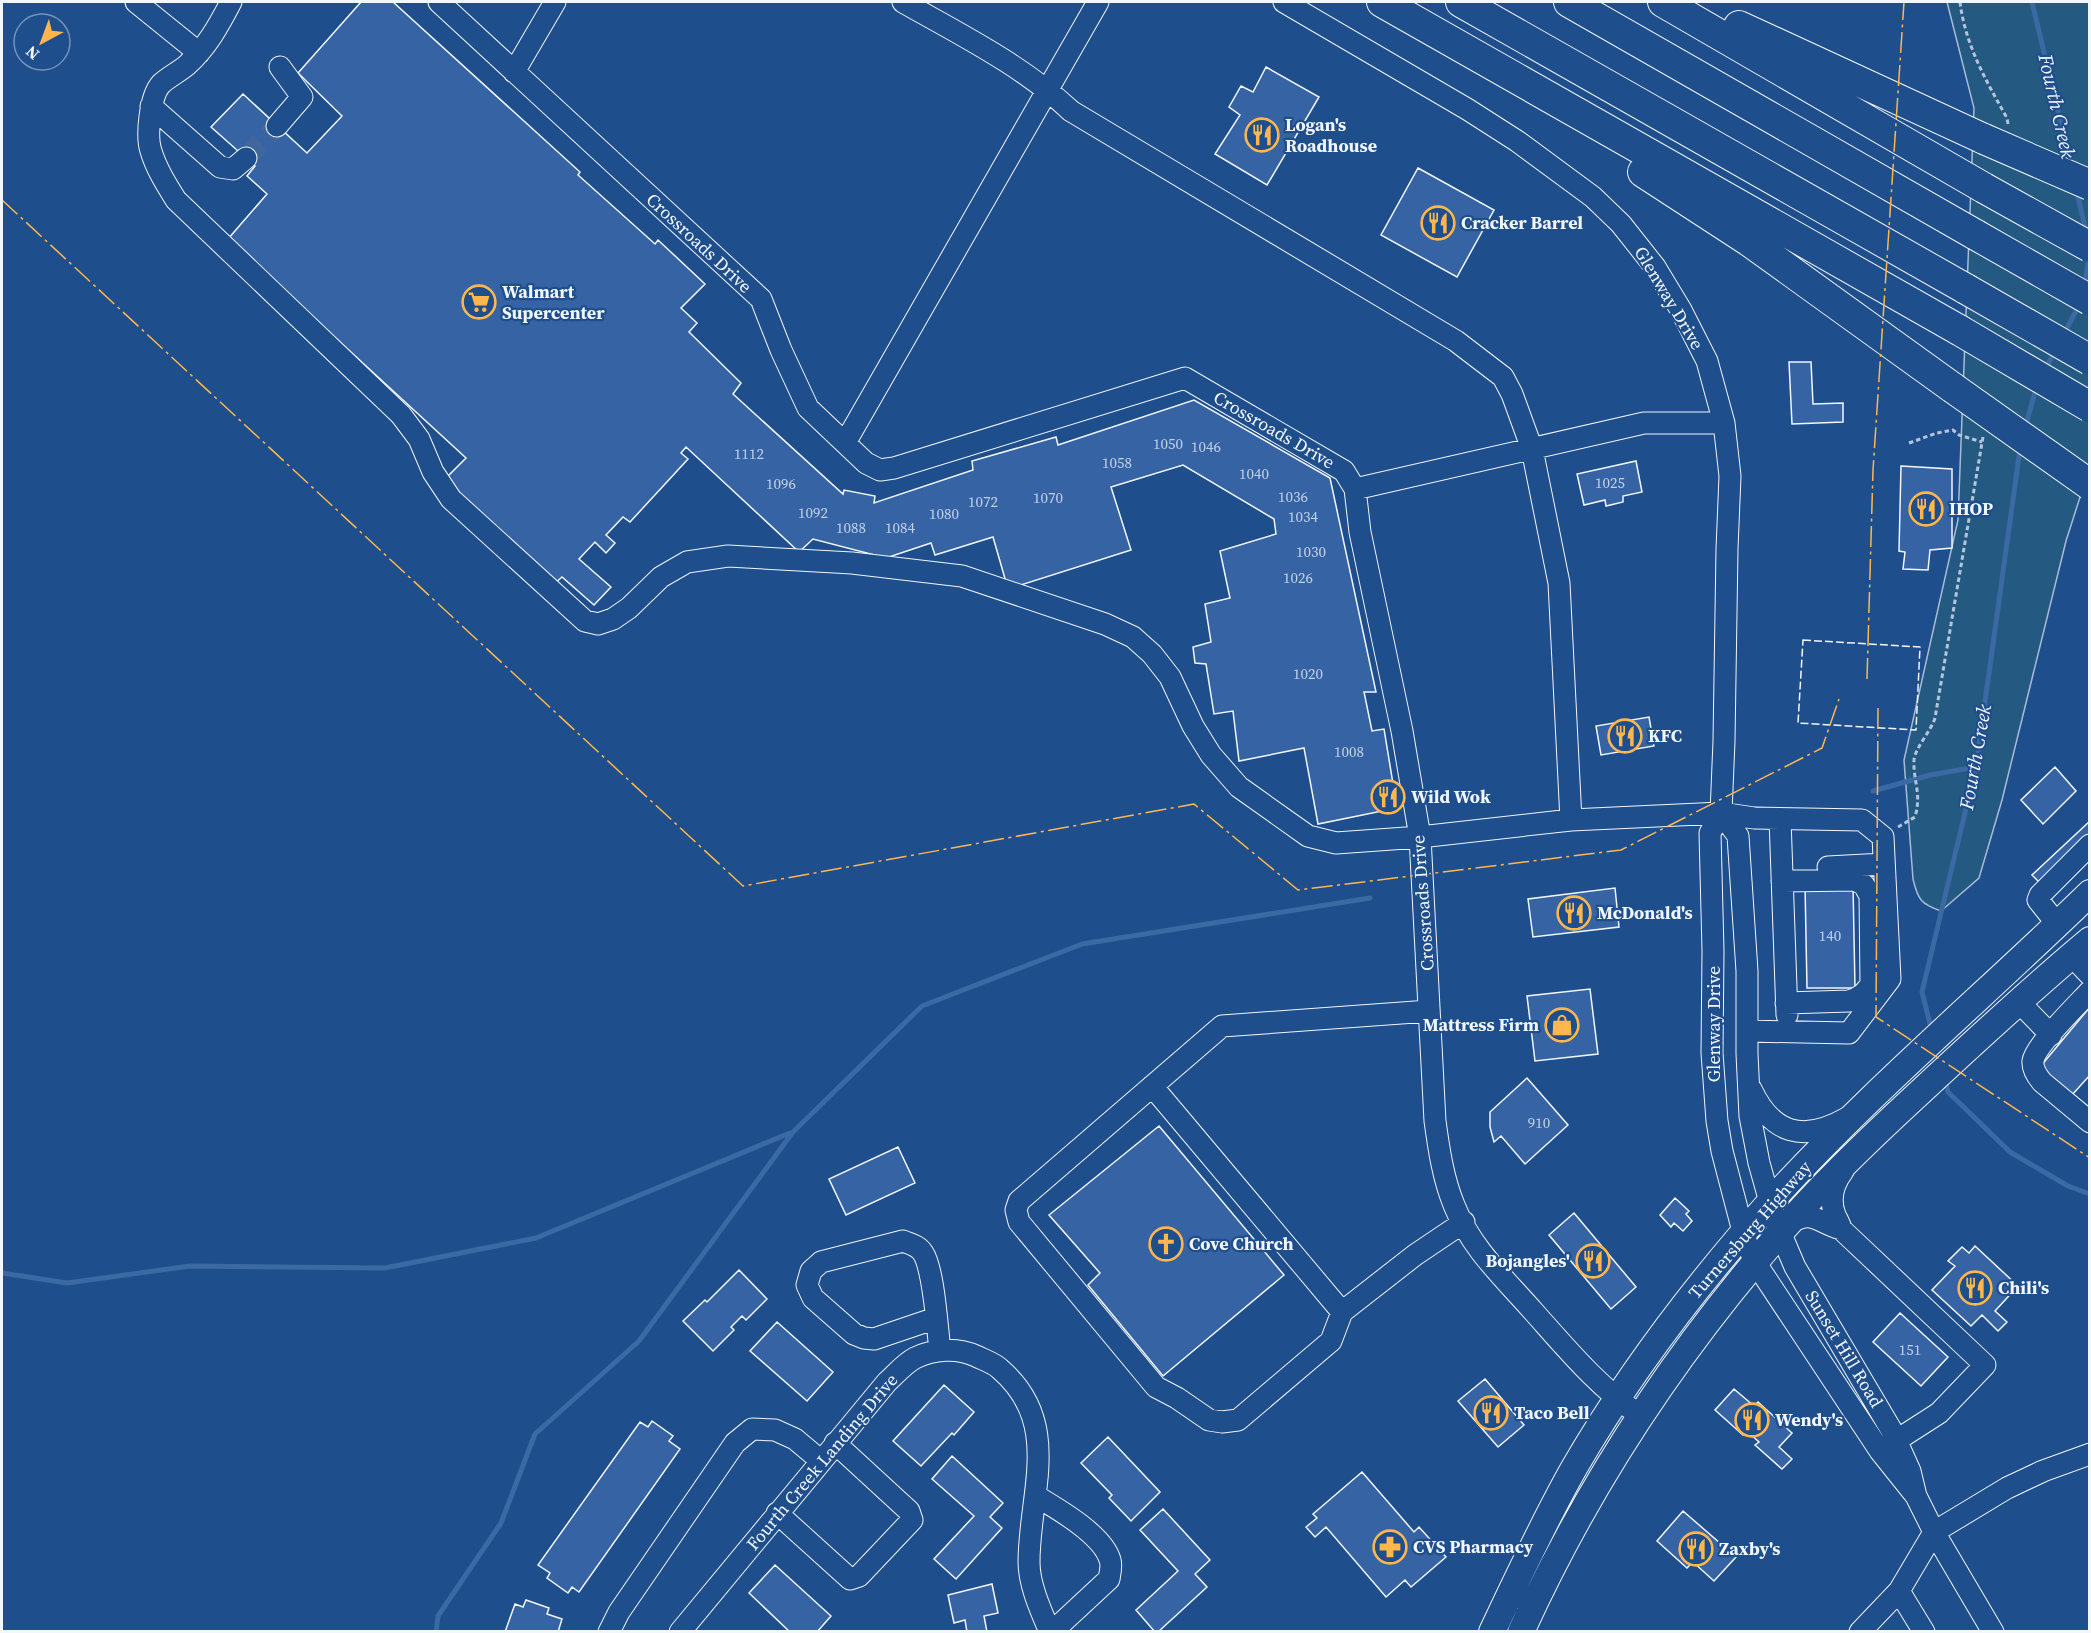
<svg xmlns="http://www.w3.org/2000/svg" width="2091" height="1633" viewBox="0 0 2091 1633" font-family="'Source Serif 4',serif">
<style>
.green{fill:#245a82;stroke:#a8bbd7;stroke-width:1.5}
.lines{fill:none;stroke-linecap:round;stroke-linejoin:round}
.stream{stroke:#3b69a3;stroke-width:5}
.building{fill:#3563a3;stroke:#f2f6ff;stroke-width:1.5}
.minor-tunnel{stroke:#3f679d;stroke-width:21;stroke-dasharray:21 10;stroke-linecap:butt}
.minor-casing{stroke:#f2f6ff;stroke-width:23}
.major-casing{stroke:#f2f6ff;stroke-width:28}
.highway-casing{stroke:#f2f6ff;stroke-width:32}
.path{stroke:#b3c4dc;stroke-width:3;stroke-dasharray:4.5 3;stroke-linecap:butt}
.minor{stroke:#1f4e8c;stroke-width:21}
.major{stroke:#1f4e8c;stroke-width:26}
.highway{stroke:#1f4e8c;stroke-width:30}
.highway-bridge-casing{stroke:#f2f6ff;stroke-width:32;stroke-linecap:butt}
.highway-bridge{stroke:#1f4e8c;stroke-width:30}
.fence{stroke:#f2f6ff;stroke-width:1.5;stroke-dasharray:8 3;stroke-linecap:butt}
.power{stroke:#ffb74d;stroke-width:1.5;stroke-dasharray:21 4.5 3 4.5;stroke-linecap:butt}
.labels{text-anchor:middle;stroke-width:4.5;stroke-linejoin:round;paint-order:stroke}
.number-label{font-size:15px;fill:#c3d1e8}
.poi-label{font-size:18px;font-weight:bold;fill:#f2f6ff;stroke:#1f4e8c;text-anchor:start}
.street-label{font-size:18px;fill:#f2f6ff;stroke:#1f4e8c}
.water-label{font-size:20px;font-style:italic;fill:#f2f6ff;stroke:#1f4e8c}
</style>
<rect width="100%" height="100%" fill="#1f4e8c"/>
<!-- green -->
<path class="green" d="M1947,2H2089V469L2066,541L2002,800L1979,878L1941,911C1921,904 1918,900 1913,879L1904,760L1958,520L1974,108Z"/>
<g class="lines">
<!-- stream -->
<path class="stream" d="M2032,2L2071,165
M2077,192L2086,232
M2085,285L2089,256
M2064,334L2079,305
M2046,369L2055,350
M2025,428L2037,385
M1873,791L1930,775L1976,767
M1932,1032L1922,992L1976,767L2020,449
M1945,1078L1948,1092L2010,1152L2068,1186L2090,1194
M2,1273L67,1283L190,1266L385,1268L536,1238L790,1133
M436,1632L438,1616L501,1523L535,1434L639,1341L793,1132L922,1006L1082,944L1370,898"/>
</g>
<!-- building -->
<path class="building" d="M361,2H393L580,172L578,175L655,244L658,240L705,284L681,308L697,323L689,332L741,383L733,394L843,494L844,490L875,496L874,503L973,470L972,461L1056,437L1058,445L1194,400L1330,478L1376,692H1364L1372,731L1384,729L1397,808L1318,824L1304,748L1239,761L1233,711L1214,714L1206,664L1195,663L1193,647L1211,642L1205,604L1230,598L1220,551L1276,534L1274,519L1183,465L1111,487L1131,550L1008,589L993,537L935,555L931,543L886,558L813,539L799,552L686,447L681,453L688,459L630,522L623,517L606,535L615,543L606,553L595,542L579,559L611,587L594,605L562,577L552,586L440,484L466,458L228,239L267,194L247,176L255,166L211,127L243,94L307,153L342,116L298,73Z
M1266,67L1319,97L1267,185L1215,154L1240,115L1229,107L1241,86L1253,92Z
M1418,168L1494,210L1457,277L1381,235Z
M1789,362H1811L1813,404L1843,403V422L1792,424Z
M1636,461L1642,492L1623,496V502L1606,506L1605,500L1584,505L1577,474Z
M1901,466L1952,469V548L1930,550L1928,570L1903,569L1905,552L1899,551Z
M1649,717L1654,746L1601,755L1596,726Z
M2055,767L2076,791L2043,824L2021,800Z
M2090,821V845L2044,887L2032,875Z
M1805,885H1853L1855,988H1807Z
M1615,888L1619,927L1533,937L1528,899Z
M1590,989L1598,1054L1535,1061L1527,996Z
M2090,1007V1075L2072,1095L2040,1067Z
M1527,1078L1568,1125L1525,1164L1501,1136L1494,1142L1490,1127V1112Z
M1159,1126L1284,1275L1163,1376L1088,1285L1100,1273L1049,1215Z
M898,1147L915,1183L846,1215L829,1179Z
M1675,1198L1689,1211L1686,1214L1692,1221L1683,1231L1674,1223L1671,1227L1660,1215Z
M1574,1213L1636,1287L1611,1309L1549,1235Z
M1975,1246L2018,1286L1995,1311L2007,1322L1998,1331L1982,1315L1971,1326L1932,1290L1955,1266L1948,1261L1962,1247L1969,1253Z
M739,1270L767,1299L746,1320L742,1316L731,1327L734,1330L713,1351L683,1321L705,1300L707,1302Z
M1900,1313L1948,1357L1921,1386L1873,1342Z
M777,1322L833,1372L807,1401L750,1351Z
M1485,1379L1524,1425L1498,1447L1458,1401Z
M944,1385L974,1412L954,1435L952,1433L921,1466L893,1441Z
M1734,1389L1754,1406L1758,1402L1792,1433L1779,1447L1792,1459L1782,1469L1755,1445L1759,1442L1747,1431L1743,1435L1715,1410Z
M652,1421L673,1436L669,1441L680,1449L579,1592L572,1587L568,1593L547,1578L550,1573L538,1565L640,1422L648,1427Z
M1108,1437L1160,1492L1131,1521L1109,1498L1112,1495L1081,1463Z
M952,1456L1003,1503L990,1517L1002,1528L956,1579L934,1559L974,1516L932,1479Z
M1362,1472L1414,1532L1419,1527L1446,1557L1411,1587L1405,1580L1386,1597L1326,1527L1315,1537L1306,1527L1317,1518L1313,1514Z
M1163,1509L1210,1560L1195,1574L1207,1587L1158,1632H1155L1136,1610L1178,1571L1140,1530Z
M1683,1511L1736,1557L1714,1581L1693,1562L1687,1568L1657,1541Z
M775,1565L831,1616L817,1632H790L749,1593Z
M992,1584L998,1613L984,1616L987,1632H967L965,1620L954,1623L948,1595Z
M526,1600L549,1608L547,1614L562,1619L558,1632H505L515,1604L523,1607Z"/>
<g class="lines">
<!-- minor-tunnel -->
<path class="minor-tunnel" d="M246,158L277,126"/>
<!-- minor casing -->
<g class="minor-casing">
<path id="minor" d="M136,2L199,53
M231,2C219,25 207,47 187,65C179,72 168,77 161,84C150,96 146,136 151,151C156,168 166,184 176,200L401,415L419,439L433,472L451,499L585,621L598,624L613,619L629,608L661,577L687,562L728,556L852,563L962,576L1105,624L1133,637L1152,654L1170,677L1193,726L1211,755L1239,787L1308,836L1336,843L1420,837L1571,820L1721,813L1754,818L1862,820L1883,837L1890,979L1849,1033L1747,1031
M439,2L761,299L781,350L808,408L866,463L880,470L894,468L1185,378L1344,471L1355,489L1360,532L1402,731L1420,837L1435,1121C1439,1150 1443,1178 1454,1205C1471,1248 1503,1277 1533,1311C1566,1348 1599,1388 1641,1416
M903,2C961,35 1022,65 1071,111L1456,341L1503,377L1512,394L1532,449L1559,583L1571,820
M1284,2L1467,109L1517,141L1593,197L1621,224L1655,267L1681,310L1707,361L1724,423L1730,476L1727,549L1724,741L1721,813L1710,833L1713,951L1712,1053L1717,1121L1722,1151L1745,1239L1755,1262L1880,1451L1916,1496
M514,72L555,2
M151,106L220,167L233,169L246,158
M277,126L302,97L280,67
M845,443L1098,2
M1355,489L1644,423H1724
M1721,813L1738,836L1747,971V1054L1750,1116L1759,1163L1775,1220L1795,1267L1892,1431L1910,1471L1916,1496L1934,1532L1993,1632
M1780,819L1787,1015
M1828,867L1884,864
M1782,881L1855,880L1864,885L1870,896L1871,984C1865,993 1860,998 1849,1001L1786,1003
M2057,924L2038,900L2040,895L2090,845
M2071,955L2090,975
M2090,991C2078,1004 2035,1046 2033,1061C2032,1069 2037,1076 2042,1082L2090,1122
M2018,1001L2051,1035
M1429,1011L1222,1026L1019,1201L1016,1210L1019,1222L1156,1387L1177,1398L1209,1420L1222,1422L1238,1420L1331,1341L1342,1312L1415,1255L1464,1222
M1152,1086L1342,1312
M1751,1089C1772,1134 1803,1143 1847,1118
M1786,1226C1812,1207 1816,1222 1841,1229L1985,1365L1939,1413L1897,1440
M1841,1229C1840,1223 1837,1220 1835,1215C1829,1199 1833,1184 1843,1171
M936,1318L874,1339L864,1338L854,1334L813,1298L807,1285L811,1271L821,1262L903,1241C910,1244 918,1245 923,1253C934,1270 937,1327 940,1350
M1036,1496C1058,1509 1103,1535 1110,1560C1112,1565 1110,1573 1109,1579L1052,1632
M777,1513L850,1579L859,1576L912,1520L909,1511L835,1443
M609,1632L619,1612L735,1443L752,1429L775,1430L795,1439L820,1460
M680,1632L887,1382C895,1375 905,1363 915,1358C933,1349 957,1347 976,1356C984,1360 994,1363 1000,1369C1063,1423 1029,1493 1029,1562C1029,1585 1041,1611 1050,1632
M1860,1632L1899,1591
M1924,1632L1899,1591L1934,1532L2007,1488L2043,1471L2090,1454"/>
</g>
<!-- major casing -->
<g class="major-casing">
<path id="major" d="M1492,1632C1518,1577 1544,1521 1574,1468C1629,1373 1698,1283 1771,1201C1870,1092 1984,996 2090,893
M1521,1632C1584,1493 1669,1363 1768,1247C1814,1192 1865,1143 1917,1095C1974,1042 2030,990 2090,940"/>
</g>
<!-- highway casing -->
<g class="highway-casing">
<path id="highway" d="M1382,2L1959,330
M1461,2L1966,289
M1569,2L1976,235
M1663,2L1984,188
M1739,26L1984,139
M1643,172L1749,241L1953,388"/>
</g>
<!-- path -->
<path class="path" d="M1960,2C1965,44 1986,81 2007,118L2008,124
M1909,443L1937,433L1953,430L1959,435L1982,442
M1898,827L1915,817C1922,793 1913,782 1914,760C1915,748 1931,731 1935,718L1983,437"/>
<!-- minor -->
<use href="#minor" class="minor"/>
<!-- major -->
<use href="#major" class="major"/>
<!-- highway -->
<use href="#highway" class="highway"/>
<!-- highway-bridge casing -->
<g class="highway-bridge-casing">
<path id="highway-bridge" d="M1984,139L2090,185
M1984,188L2090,247
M1976,235L2090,300
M1966,289L2090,360
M1959,330L2090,407
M1953,388L2090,485"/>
</g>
<!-- highway-bridge -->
<use href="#highway-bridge" class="highway-bridge"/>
<!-- fence -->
<path class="fence" d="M1803,640L1920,647L1916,730L1798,723Z"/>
<!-- power -->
<path class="power" d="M2,200L743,886L1194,804L1298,890L1621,850L1822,748L1839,699
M1867,679L1873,470L1904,2
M1878,708L1876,1017L2090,1158"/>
</g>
<!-- icons -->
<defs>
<g id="restaurant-ring" transform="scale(1.725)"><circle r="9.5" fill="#1f4e8c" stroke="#ffb74d" stroke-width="1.5"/><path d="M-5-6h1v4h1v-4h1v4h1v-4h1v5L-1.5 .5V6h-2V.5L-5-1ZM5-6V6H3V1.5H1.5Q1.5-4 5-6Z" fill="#ffb74d"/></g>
<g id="supermarket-ring" transform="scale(1.725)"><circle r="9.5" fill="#1f4e8c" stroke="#ffb74d" stroke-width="1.5"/><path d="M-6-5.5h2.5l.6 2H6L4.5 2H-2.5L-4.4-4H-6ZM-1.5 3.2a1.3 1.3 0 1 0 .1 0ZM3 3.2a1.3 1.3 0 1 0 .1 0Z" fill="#ffb74d"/></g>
<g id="shop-ring" transform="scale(1.725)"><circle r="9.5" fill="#1f4e8c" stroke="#ffb74d" stroke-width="1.5"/><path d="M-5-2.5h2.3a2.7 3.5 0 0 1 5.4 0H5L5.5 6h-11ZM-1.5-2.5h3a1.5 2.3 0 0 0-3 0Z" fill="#ffb74d"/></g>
<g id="church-ring" transform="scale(1.725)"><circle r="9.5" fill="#1f4e8c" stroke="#ffb74d" stroke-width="1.5"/><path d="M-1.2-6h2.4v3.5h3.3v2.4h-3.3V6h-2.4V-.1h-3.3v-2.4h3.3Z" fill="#ffb74d"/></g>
<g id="pharmacy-ring" transform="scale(1.725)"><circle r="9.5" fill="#1f4e8c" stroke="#ffb74d" stroke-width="1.5"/><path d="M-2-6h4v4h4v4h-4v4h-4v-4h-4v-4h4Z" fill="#ffb74d"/></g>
</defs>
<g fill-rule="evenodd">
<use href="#restaurant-ring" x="1262" y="135"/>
<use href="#restaurant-ring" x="1438" y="223"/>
<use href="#supermarket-ring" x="479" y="302"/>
<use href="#restaurant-ring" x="1926" y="509"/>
<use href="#restaurant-ring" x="1625" y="736"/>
<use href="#restaurant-ring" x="1388" y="797"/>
<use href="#restaurant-ring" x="1574" y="913"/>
<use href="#shop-ring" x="1562" y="1025"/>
<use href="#church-ring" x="1166" y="1244"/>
<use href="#restaurant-ring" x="1593" y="1261"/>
<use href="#restaurant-ring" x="1975" y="1288"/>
<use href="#restaurant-ring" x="1491" y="1413"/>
<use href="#restaurant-ring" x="1752" y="1420"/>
<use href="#pharmacy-ring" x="1390" y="1547"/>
<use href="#restaurant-ring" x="1696" y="1549"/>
</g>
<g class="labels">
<!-- number labels -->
<g class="number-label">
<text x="1168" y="449">1050</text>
<text x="1206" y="452">1046</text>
<text x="749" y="459">1112</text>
<text x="1117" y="468">1058</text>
<text x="1254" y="479">1040</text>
<text x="1610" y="488">1025</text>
<text x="781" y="489">1096</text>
<text x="1293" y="502">1036</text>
<text x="1048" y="503">1070</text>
<text x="983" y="507">1072</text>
<text x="813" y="518">1092</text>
<text x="944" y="519">1080</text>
<text x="1303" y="522">1034</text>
<text x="851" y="533">1088</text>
<text x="900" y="533">1084</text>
<text x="1311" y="557">1030</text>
<text x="1298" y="583">1026</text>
<text x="1308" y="679">1020</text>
<text x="1349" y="757">1008</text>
<text x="1830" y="941">140</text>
<text x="1539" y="1128">910</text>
<text x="1910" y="1355">151</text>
</g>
<!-- poi labels -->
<g class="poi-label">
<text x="1285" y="131">Logan's<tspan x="1285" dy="21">Roadhouse</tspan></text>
<text x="1461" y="229">Cracker Barrel</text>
<text x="502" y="298">Walmart<tspan x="502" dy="21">Supercenter</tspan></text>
<text x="1949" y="515">IHOP</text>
<text x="1648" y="742">KFC</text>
<text x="1411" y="803">Wild Wok</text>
<text x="1597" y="919">McDonald's</text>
<text x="1539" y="1031" text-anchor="end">Mattress Firm</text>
<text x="1189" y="1250">Cove Church</text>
<text x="1570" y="1267" text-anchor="end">Bojangles'</text>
<text x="1998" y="1294">Chili's</text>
<text x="1514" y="1419">Taco Bell</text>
<text x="1775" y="1426">Wendy's</text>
<text x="1413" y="1553">CVS Pharmacy</text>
<text x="1719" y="1555">Zaxby's</text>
</g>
<!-- street labels -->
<g class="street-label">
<text transform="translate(699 243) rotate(43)" y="6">Crossroads Drive</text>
<text transform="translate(1669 298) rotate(59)" y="6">Glenway Drive</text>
<text transform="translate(1274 430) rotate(30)" y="6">Crossroads Drive</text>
<text transform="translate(1423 903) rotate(-94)" y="6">Crossroads Drive</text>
<text transform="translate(1714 1024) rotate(-90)" y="6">Glenway Drive</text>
<text transform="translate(1750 1230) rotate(-49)" y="6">Turnersburg Highway</text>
<text transform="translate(1844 1349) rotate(59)" y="6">Sunset Hill Road</text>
<text transform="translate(822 1462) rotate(-50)" y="6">Fourth Creek Landing Drive</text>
</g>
<!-- water labels -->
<g class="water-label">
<text transform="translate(2057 106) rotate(77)" y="7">Fourth Creek</text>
<text transform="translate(1975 757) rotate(-80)" y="7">Fourth Creek</text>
</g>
</g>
<!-- border -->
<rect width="2091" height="1633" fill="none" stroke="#f2f6ff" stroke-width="6"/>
<!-- north arrow -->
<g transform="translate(42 42) rotate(221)"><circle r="28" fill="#1f4e8c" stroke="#7391ba" stroke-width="1.5"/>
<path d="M0-4.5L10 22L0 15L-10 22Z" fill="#ffb74d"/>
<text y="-9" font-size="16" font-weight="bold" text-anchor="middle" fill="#f2f6ff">N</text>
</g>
</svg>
